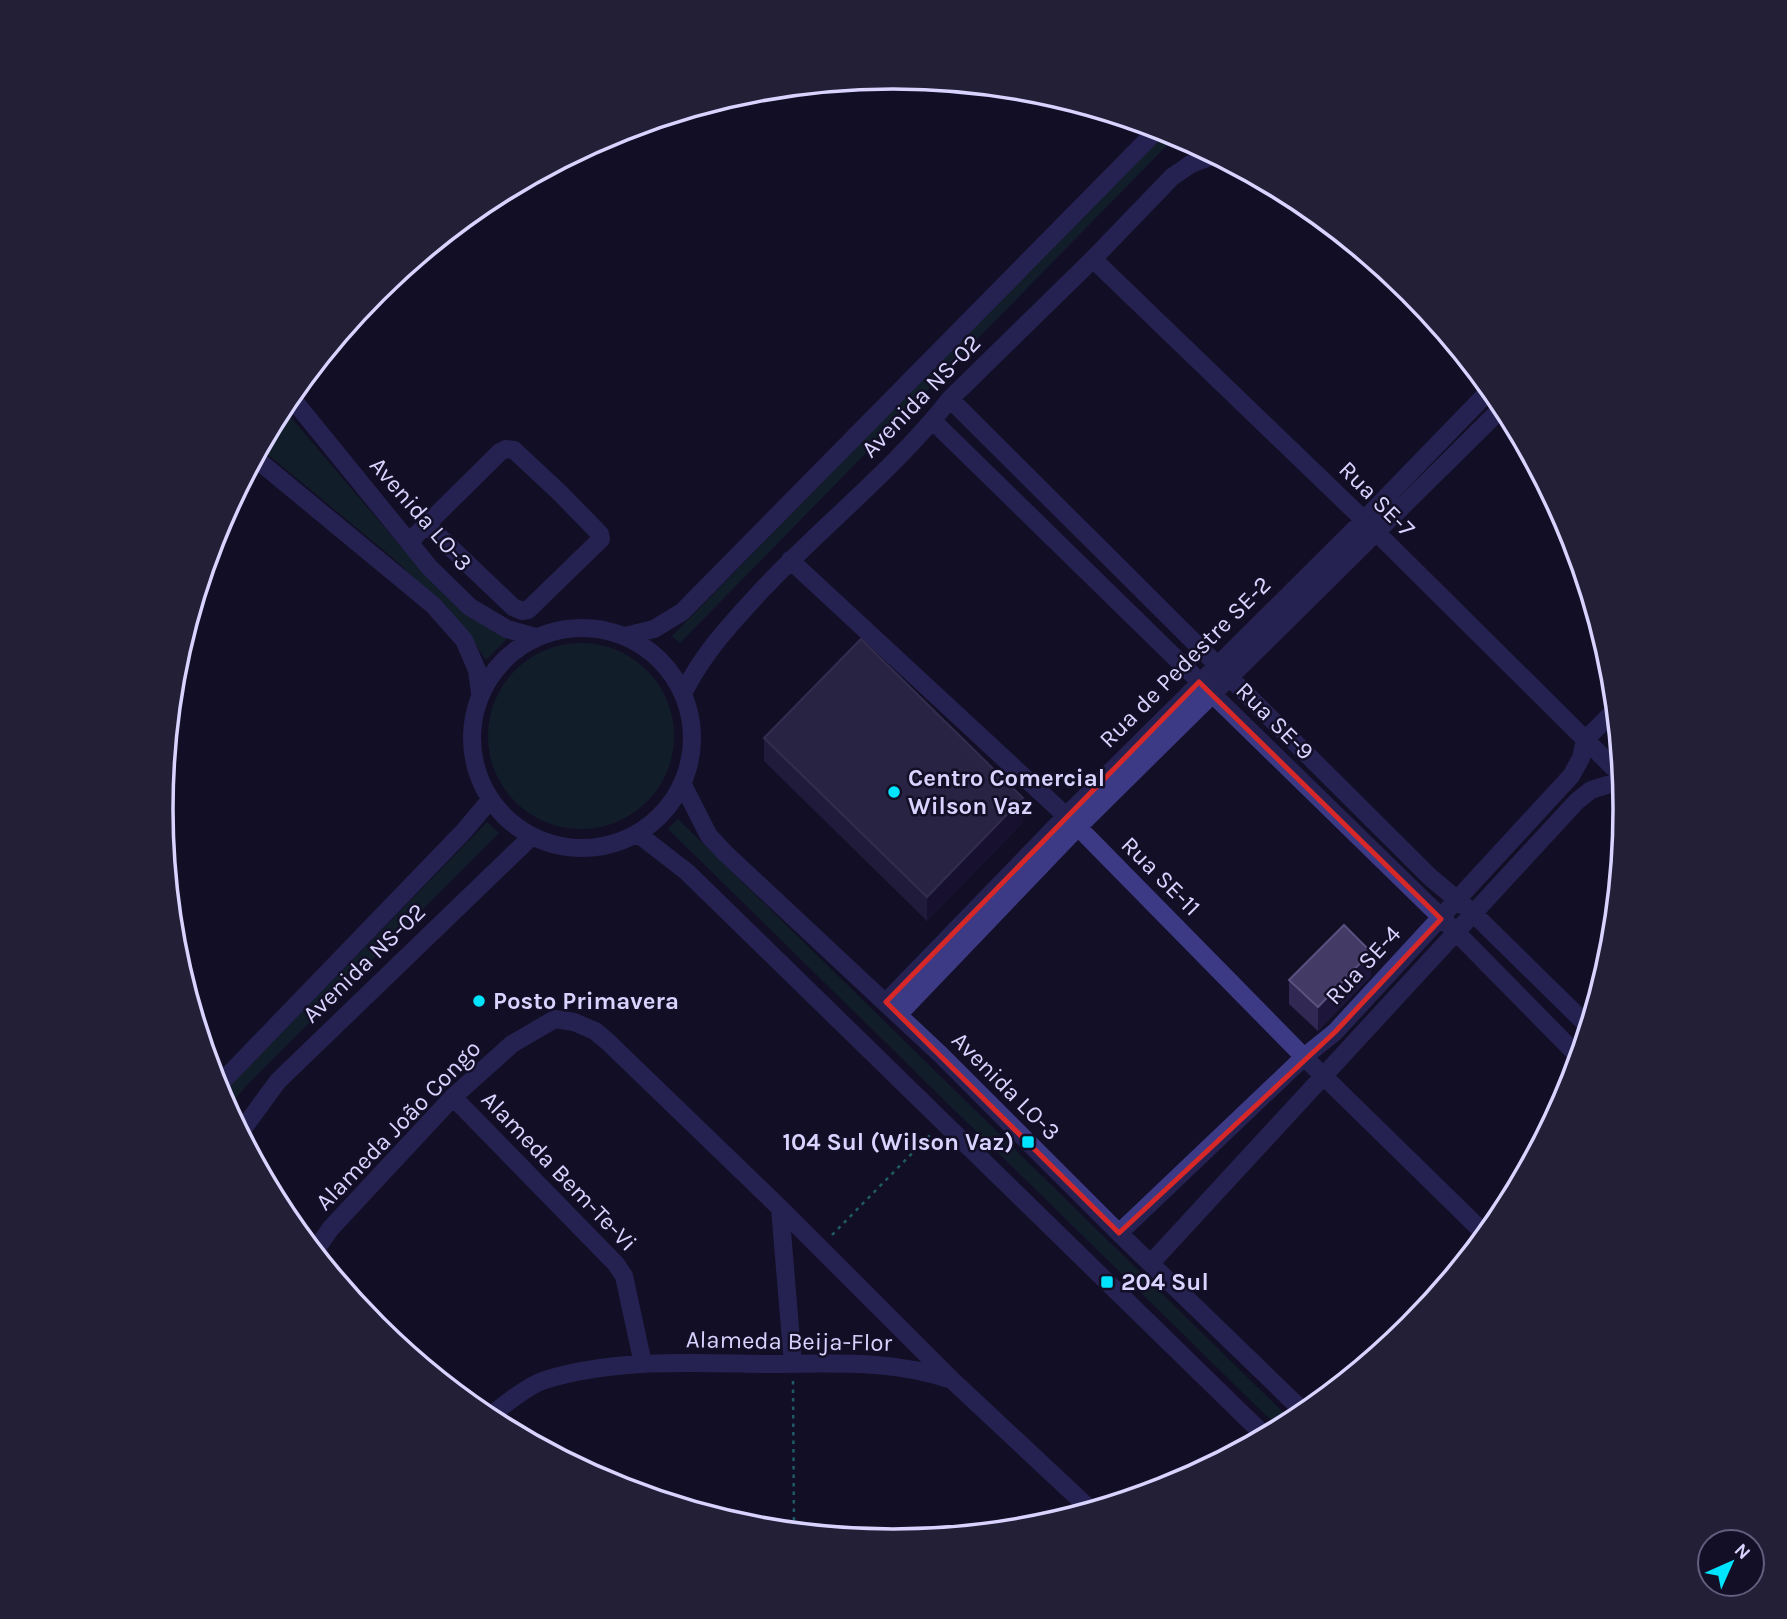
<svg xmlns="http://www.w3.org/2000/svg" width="1787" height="1619" viewBox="0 0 1787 1619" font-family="Karla,sans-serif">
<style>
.green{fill:#12302f}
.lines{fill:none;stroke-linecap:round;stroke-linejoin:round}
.path{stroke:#2fb8b0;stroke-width:2.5;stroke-dasharray:3.5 5;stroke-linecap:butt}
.minor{stroke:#3d3a85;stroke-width:18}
.wall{fill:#312854}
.shaded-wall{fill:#1d163a}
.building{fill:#433a66;stroke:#5a527e;stroke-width:2}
.marked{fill:none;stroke:#d62828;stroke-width:5;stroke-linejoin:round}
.poi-dot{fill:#00e5ff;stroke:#130f26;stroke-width:2.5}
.labels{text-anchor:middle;stroke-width:5;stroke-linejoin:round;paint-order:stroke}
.street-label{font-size:24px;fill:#d9d4ff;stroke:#130f26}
.poi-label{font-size:24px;font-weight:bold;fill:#d9d4ff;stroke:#130f26;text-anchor:start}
.rim{fill:none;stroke:#d9d4ff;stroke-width:3.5}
</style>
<rect width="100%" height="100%" fill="#130f26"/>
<!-- green -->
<path class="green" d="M1166,131L1177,135L680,643L672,636Z
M282,407L402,548L466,613L507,639L486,660L460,622L393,558L260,448Z
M488 736a93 93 0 1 1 186 0a93 93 0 1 1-186 0Z
M678,819L1293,1422L1280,1429L668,829Z
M487,822L499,833L246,1086L227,1109L220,1096Z"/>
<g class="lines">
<!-- path -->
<path class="path" d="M832,1235L930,1135
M793,1381L794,1532"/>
<!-- minor -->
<path class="minor" d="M1093,259L1364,520L1623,777
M290,396L430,568L470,607L507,629L535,637
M950,399L1430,877L1473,913L1589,1027
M933,421L1457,933L1580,1058
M255,458L433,605L464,640L477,670L480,693
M409,542L500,452L506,449L514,450L560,493L600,534L601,539L528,610L522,611L513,607L427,525
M790,560L1078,827L1304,1057L1487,1236
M472 738a110 110 0 1 1 220 0a110 110 0 1 1-220 0Z
M625,636L654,629L682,612L1159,128
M683,693C705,651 728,627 760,592C822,526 894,470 950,399L1093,259L1172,177L1191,164L1215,155
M683,785L709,836L725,853L940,1054L1119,1233L1306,1414
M638,834L687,872L1266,1437
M886,1002L1066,816L1364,520L1491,389
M898,1015L1078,827L1504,406
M216,1088L464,831L490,800
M453,1097L616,1264L624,1276L643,1364
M240,1133L278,1081L531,837
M780,1208L793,1364
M1119,1233L1304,1057L1335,1032L1571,776L1581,758L1585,740L1616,709
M314,1252L331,1228L453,1097L512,1044L555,1019L574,1022L595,1031L607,1041L780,1208L952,1380
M1151,1263L1577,801L1591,790L1623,780
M488,1419C500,1407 529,1385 545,1380C616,1358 694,1363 768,1364C830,1364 892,1359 952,1380L1092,1511"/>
</g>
<!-- wall -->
<path class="wall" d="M764,738L1023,822L927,921L764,761Z
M1371,976L1318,1031L1289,1004V980Z"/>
<!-- shaded-wall -->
<path class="shaded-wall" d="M1023,798V822L927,921V897Z
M1371,952V976L1318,1031V1007Z"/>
<!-- building -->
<path class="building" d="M861,639L1023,798L927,897L764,738Z
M1344,925L1371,952L1318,1007L1289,980Z"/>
<!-- marked area -->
<path d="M0 0H1787V1619H0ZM1199,682L1441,919L1335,1032L1119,1233L886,1002Z" fill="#130f26" fill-opacity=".55" fill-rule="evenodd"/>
<path class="marked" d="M1199,682L1441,919L1335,1032L1119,1233L886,1002Z"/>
<!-- markers -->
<g class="poi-dot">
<circle cx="894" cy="792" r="7"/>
<circle cx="479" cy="1001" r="7"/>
<rect x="1021" y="1135" width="14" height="14" rx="3.5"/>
<rect x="1100" y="1275" width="14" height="14" rx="3.5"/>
</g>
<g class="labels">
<!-- street labels -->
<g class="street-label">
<text transform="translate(921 396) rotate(-46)" y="8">Avenida NS-02</text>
<text transform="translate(1377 499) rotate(45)" y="8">Rua SE-7</text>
<text transform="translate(421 514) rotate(49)" y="8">Avenida LO-3</text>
<text transform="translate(1185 662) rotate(-45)" y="8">Rua de Pedestre SE-2</text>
<text transform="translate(1275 721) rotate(45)" y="8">Rua SE-9</text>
<text transform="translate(1161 876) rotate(45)" y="8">Rua SE-11</text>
<text transform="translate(364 963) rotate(-44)" y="8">Avenida NS-02</text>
<text transform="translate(1363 965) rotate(-47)" y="8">Rua SE-4</text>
<text transform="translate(1006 1086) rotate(45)" y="8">Avenida LO-3</text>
<text transform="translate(398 1125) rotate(-46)" y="8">Alameda João Congo</text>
<text transform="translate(559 1171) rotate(46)" y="8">Alameda Bem-Te-Vi</text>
<text transform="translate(789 1341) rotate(1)" y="8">Alameda Beija-Flor</text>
</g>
<!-- poi labels -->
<g class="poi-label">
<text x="908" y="786">Centro Comercial<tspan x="908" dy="28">Wilson Vaz</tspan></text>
<text x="493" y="1009">Posto Primavera</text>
<text x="1014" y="1150" text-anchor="end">104 Sul (Wilson Vaz)</text>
<text x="1121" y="1290">204 Sul</text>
</g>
</g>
<!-- crop -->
<path d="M0 0H1787V1619H0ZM173 809a720 720 0 1 1 1440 0a720 720 0 1 1-1440 0Z" fill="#231f37" fill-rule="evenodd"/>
<path class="rim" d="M173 809a720 720 0 1 1 1440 0a720 720 0 1 1-1440 0Z"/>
<!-- north arrow -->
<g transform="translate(1731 1563) rotate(45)"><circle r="33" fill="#130f26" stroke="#625e7d" stroke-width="2"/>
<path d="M0-5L12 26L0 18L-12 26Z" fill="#00e5ff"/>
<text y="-10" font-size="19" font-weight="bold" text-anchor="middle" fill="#d9d4ff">N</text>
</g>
</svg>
